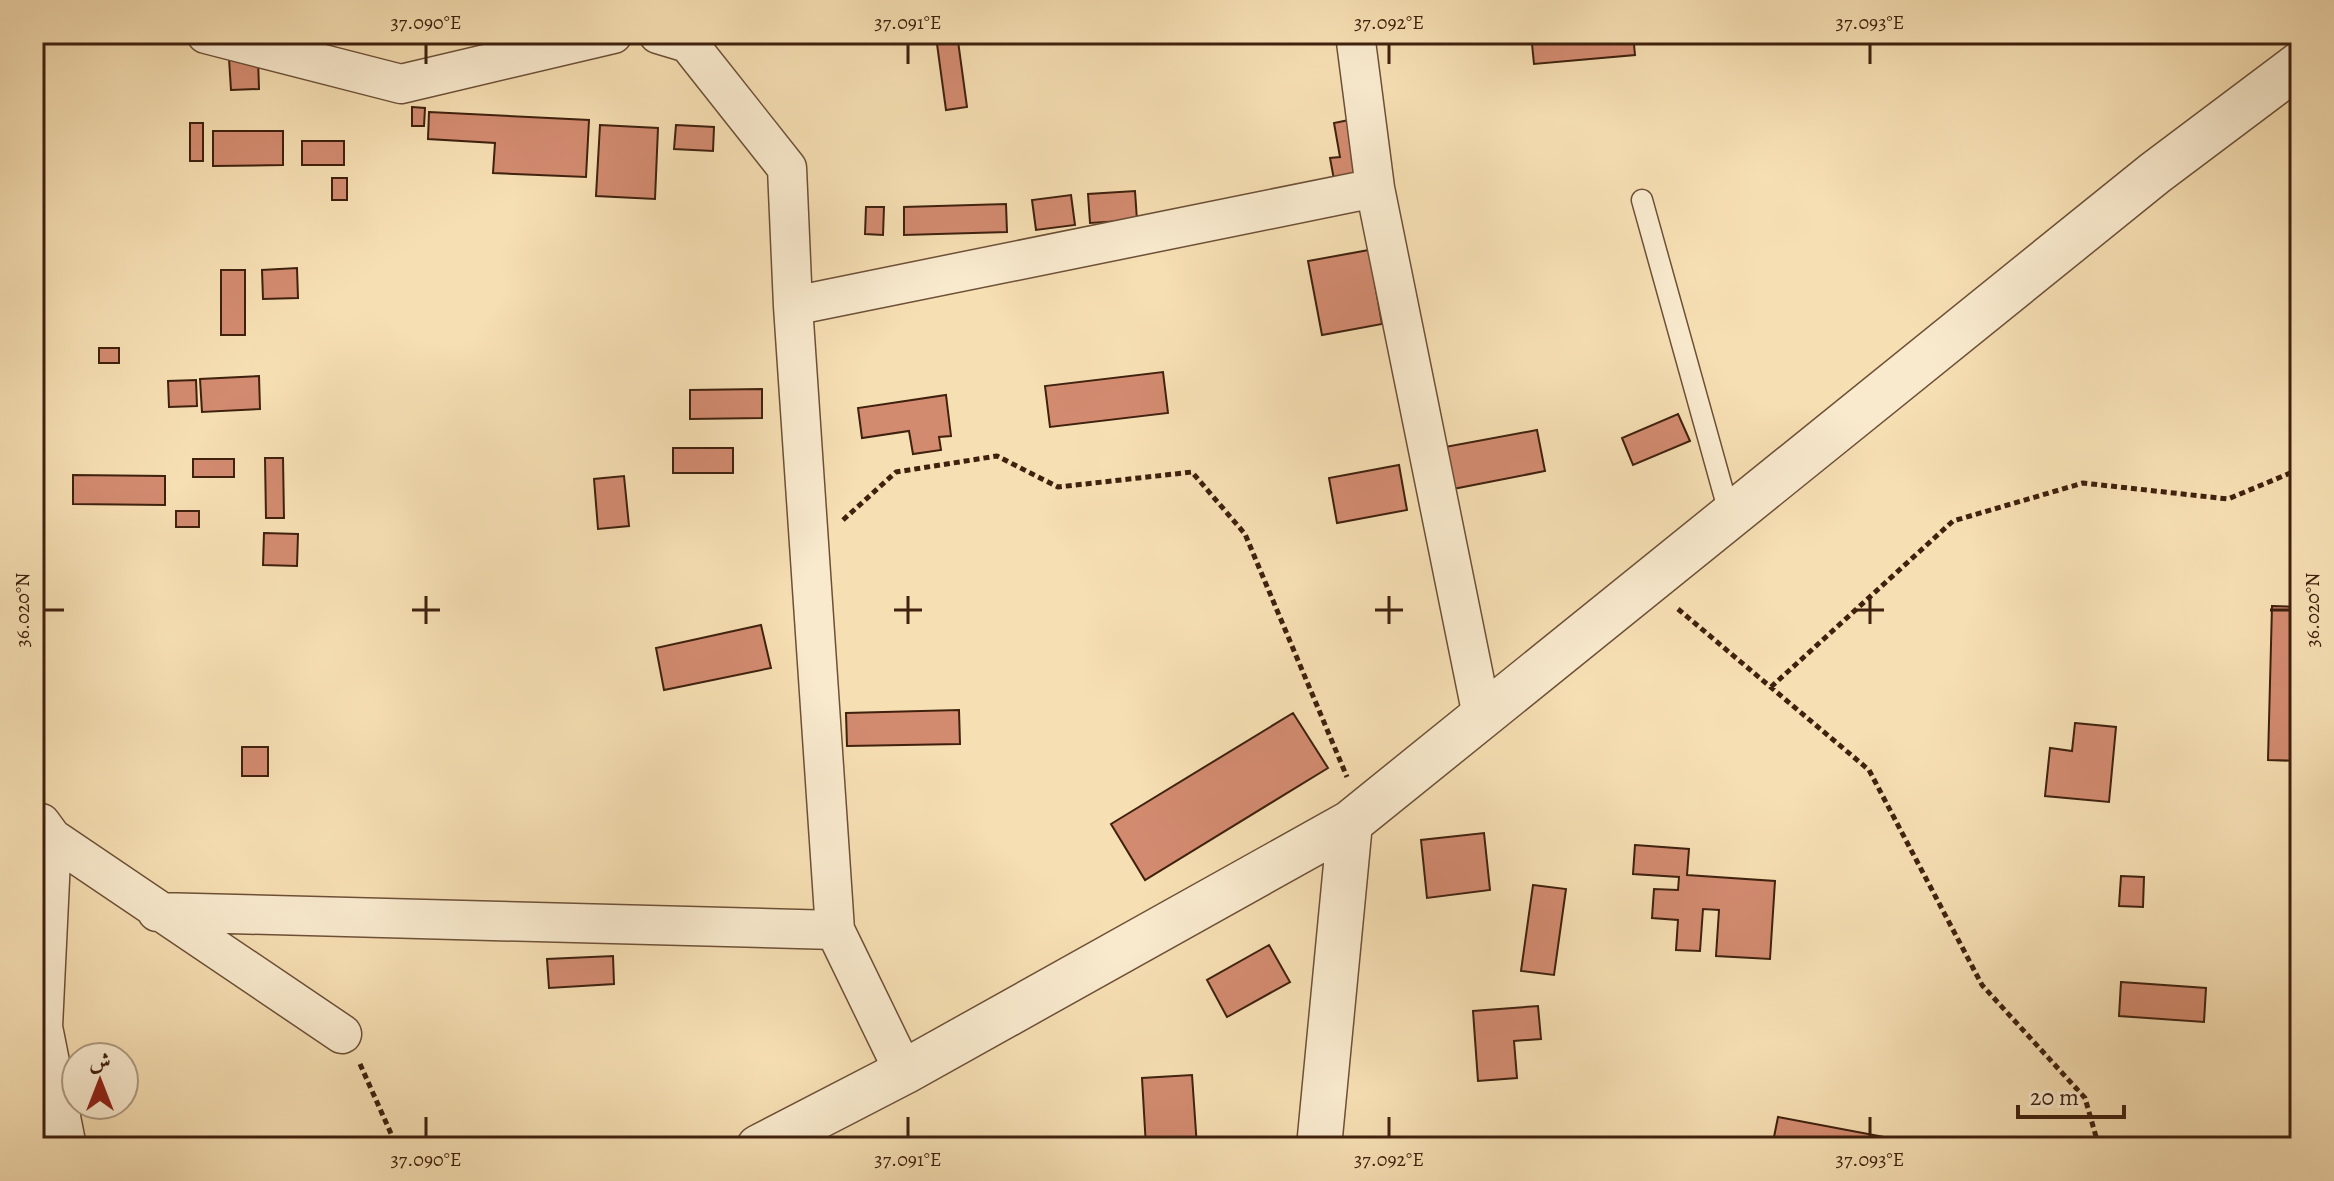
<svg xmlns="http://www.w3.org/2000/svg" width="2334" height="1181" viewBox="0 0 2334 1181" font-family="Alegreya,Amiri,serif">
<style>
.building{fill:#d38b70;stroke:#3f210e;stroke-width:2}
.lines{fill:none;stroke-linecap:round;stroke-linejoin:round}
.service-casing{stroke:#6d5037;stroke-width:23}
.minor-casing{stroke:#6d5037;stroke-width:41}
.tertiary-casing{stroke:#6d5037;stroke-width:47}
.path{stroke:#3f210e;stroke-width:5;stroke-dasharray:6 4;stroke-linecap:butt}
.service{stroke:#f9eace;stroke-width:20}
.minor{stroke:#f9eace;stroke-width:38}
.tertiary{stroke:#f9eace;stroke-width:44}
.ticks{fill:none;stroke:#3f210e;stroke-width:3}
.neatline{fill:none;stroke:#3f210e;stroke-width:3}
.ticks-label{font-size:20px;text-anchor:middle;fill:#3f210e}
</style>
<rect width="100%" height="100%" fill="#f6dfb3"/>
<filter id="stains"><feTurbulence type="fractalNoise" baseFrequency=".0025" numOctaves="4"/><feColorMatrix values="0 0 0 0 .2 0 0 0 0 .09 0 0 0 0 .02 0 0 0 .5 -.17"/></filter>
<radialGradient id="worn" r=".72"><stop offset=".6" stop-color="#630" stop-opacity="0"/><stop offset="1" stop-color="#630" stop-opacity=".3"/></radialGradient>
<!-- building -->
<path class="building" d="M1531,34H1633L1635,55L1534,64Z
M958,41L967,107L946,110L937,44Z
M258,58L259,89L231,90L229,59Z
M412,107L425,108L424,126H412Z
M429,112L589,120L586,177L493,173L495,143L428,139Z
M1354,119L1365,179L1335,185L1330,158L1340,157L1334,123Z
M190,123H203V161H190Z
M600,125L658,128L655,199L596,196Z
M676,125L714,127L713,151L674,149Z
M213,131H283V165L213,166Z
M302,141H344V165H302Z
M332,178H347V200H332Z
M1135,191L1137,220L1090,223L1088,194Z
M1071,195L1075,225L1036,230L1032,200Z
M1006,204L1007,232L904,235V207Z
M866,207H884L883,235L865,234Z
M1369,250L1382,324L1322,335L1308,261Z
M297,268L298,298L263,299L262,270Z
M221,270H245V335H221Z
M99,348H119V363H99Z
M1163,372L1168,413L1050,427L1045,386Z
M259,376L260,409L202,412L200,379Z
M196,380L197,406L169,407L168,381Z
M762,389V418L690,419V390Z
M946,395L951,436L939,437L941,450L913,454L909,431L862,438L858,408Z
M1678,414L1690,441L1633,465L1622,438Z
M1537,430L1545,471L1453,489L1445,447Z
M673,448H733V473H673Z
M265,458H283L284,518H266Z
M193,459H234V477H193Z
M1399,465L1407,510L1337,523L1329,478Z
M73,475L165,476V505L73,504Z
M624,476L629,526L598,529L594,479Z
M176,511H199V527H176Z
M264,533L298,534L297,566L263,565Z
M2272,606L2300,607V761L2268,760Z
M761,625L771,668L664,690L656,648Z
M959,710L960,744L847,746L846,713Z
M1293,713L1328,768L1145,880L1111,824Z
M2075,723L2116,727L2109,802L2045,796L2050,748L2072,751Z
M242,747H268V776H242Z
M1484,833L1490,890L1427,898L1421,840Z
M1635,845L1689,849L1687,875L1775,881L1770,959L1716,956L1719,910L1703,909L1700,951L1676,950L1678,920L1652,918L1654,889L1678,890L1679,877L1633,874Z
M2121,876L2144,877L2143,907L2119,906Z
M1533,885L1566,889L1554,975L1521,971Z
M1269,945L1290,982L1227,1017L1207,980Z
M613,956L614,984L549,988L547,959Z
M2121,982L2206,988L2204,1022L2119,1016Z
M1538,1006L1541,1039L1514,1041L1517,1078L1478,1081L1473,1011Z
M1192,1075L1197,1147H1146L1142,1078Z
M1778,1117L1937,1147H1799L1773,1142Z"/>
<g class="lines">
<!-- service casing -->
<g class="service-casing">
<path id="service" d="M1642,200L1730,516"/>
</g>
<!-- minor casing -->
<g class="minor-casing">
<path id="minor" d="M206,34L401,84L613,34
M658,34L688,43L787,168L793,306L835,930L904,1072
M1355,34L1375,188L1482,716
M793,306L1375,188
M41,823L52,838L43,1027L67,1147
M34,831L52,838L342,1034
M157,912L835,930"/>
</g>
<!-- tertiary casing -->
<g class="tertiary-casing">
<path id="tertiary" d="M759,1147L904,1072L1350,823L2155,173L2300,64
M1319,1147L1350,823"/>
</g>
<!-- path -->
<path class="path" d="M843,520L896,472L997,456L1058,487L1192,472L1245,534L1347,777
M1678,609L1869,770L1982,985L2085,1098L2099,1147
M1771,687L1953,521L2083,483L2228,499L2300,469
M360,1064L397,1147"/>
<!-- service -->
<use href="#service" class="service"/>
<!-- minor -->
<use href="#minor" class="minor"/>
<!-- tertiary -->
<use href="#tertiary" class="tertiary"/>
</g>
<!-- ticks -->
<path class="ticks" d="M426,44V64M908,44V64M1389,44V64M1870,44V64M426,596V624M908,596V624M1389,596V624M1870,596V624M44,610H64M412,610H440M894,610H922M1375,610H1403M1856,610H1884M2270,610H2290M426,1117V1137M908,1117V1137M1389,1117V1137M1870,1117V1137"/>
<!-- margin -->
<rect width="2334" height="1181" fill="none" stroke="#f6dfb3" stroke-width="88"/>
<!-- north arrow -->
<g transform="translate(100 1081)"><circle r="38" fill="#f9eace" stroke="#af9a81" stroke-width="2"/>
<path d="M0-6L14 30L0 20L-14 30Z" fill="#8f2418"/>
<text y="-12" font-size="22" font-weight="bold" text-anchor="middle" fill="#3f210e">ش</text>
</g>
<!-- scale -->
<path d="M2018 1105v12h106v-12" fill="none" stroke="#3f210e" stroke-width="4"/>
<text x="2030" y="1105" font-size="24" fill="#3f210e" stroke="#f9eace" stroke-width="6" paint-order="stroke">20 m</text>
<rect x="44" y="44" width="2246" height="1093" class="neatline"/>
<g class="ticks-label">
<text x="426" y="29">37.090°E</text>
<text x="908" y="29">37.091°E</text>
<text x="1389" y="29">37.092°E</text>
<text x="1870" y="29">37.093°E</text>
<text transform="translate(22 610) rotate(-90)" y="7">36.020°N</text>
<text transform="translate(2312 610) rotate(-90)" y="7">36.020°N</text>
<text x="426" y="1166">37.090°E</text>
<text x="908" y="1166">37.091°E</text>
<text x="1389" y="1166">37.092°E</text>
<text x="1870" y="1166">37.093°E</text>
</g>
<rect width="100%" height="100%" filter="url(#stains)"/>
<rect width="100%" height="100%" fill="url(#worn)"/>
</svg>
